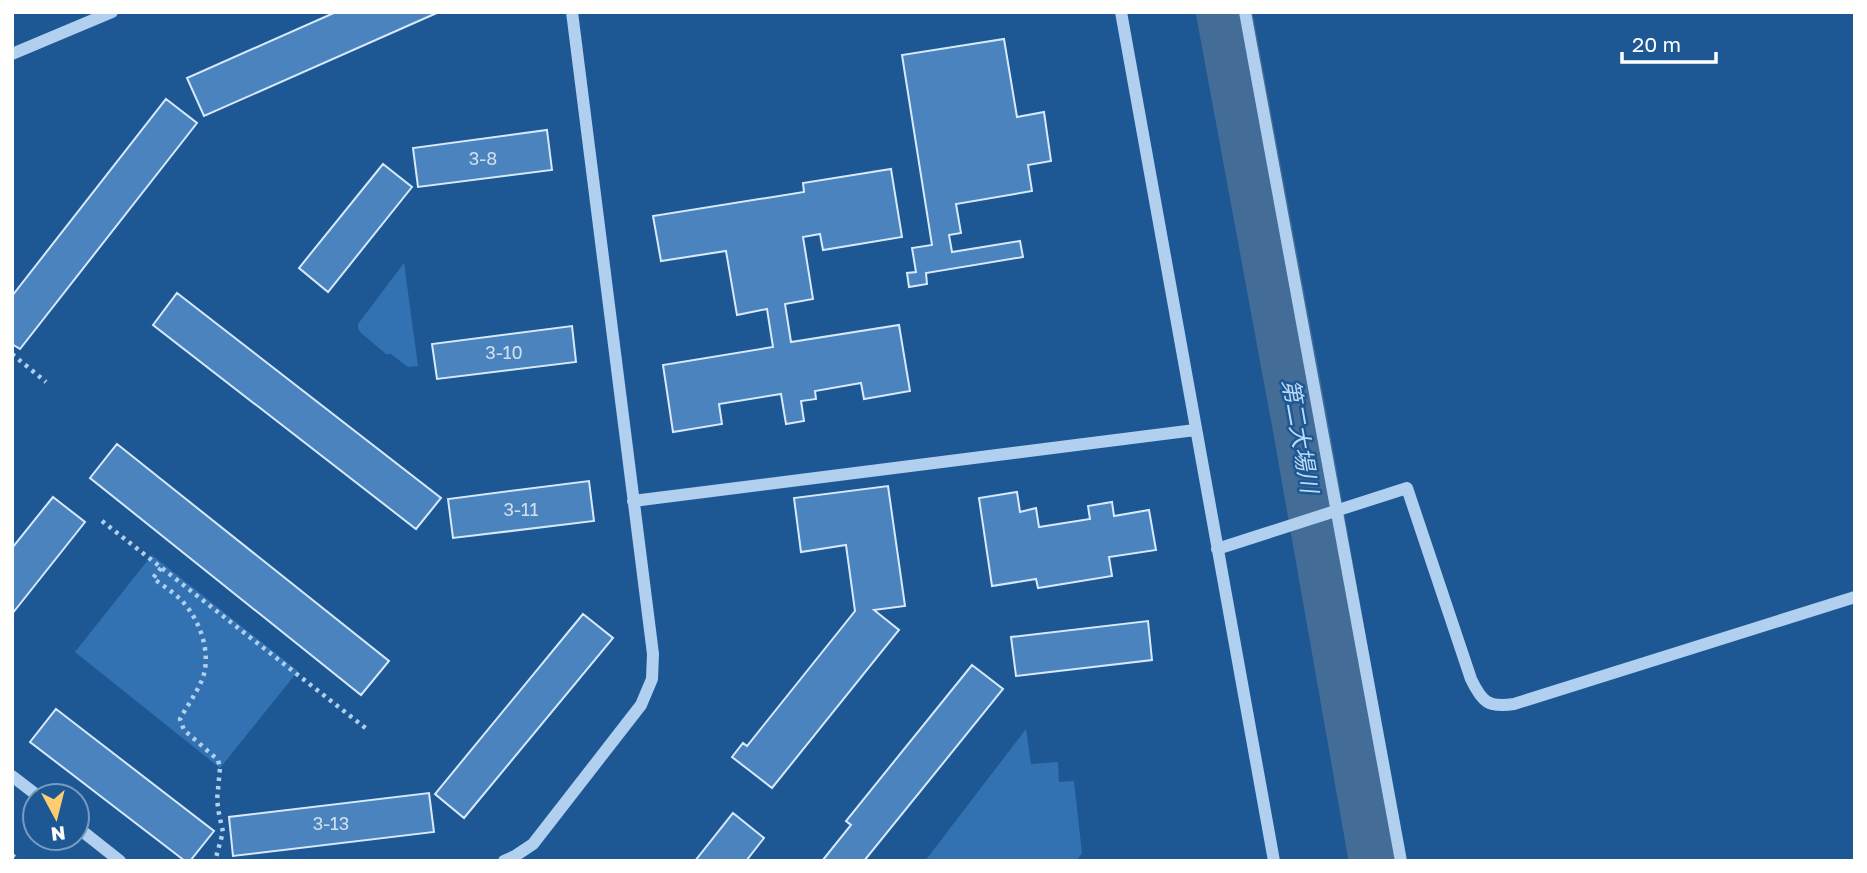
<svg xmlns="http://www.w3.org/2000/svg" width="1867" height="873" viewBox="0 0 1867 873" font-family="'Golos Text','Noto Sans JP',sans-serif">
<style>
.green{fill:#3272b2}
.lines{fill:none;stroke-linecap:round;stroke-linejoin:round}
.river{stroke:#436d97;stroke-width:56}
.building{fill:#4a83bd;stroke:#d7e9fa;stroke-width:2}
.path{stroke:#b1d0ef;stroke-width:4.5;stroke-dasharray:3.5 5;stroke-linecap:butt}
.minor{stroke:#b1d0ef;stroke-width:12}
.labels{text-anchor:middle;stroke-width:5;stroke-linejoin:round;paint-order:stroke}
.number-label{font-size:18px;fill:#d2e0ee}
.water-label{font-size:23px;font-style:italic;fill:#bddaf5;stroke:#1e5894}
</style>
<rect width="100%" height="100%" fill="#1e5894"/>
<!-- green -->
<path class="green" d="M404,263L418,366L408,367L391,354H386L360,332L358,328V324Z
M152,555L298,671L220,768L75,652Z
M1026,729L1031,764L1058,762L1059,782L1074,781L1082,853L1076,861H925Z"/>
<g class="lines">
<!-- river -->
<path class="river" d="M1224,12L1301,429L1377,861"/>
</g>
<!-- building -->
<path class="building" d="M336,12H439L204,116L187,78Z
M1004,39L1017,117L1044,112L1051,161L1028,165L1032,191L956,204L961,233L949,235L952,252L1020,241L1023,257L926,273L927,284L909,287L907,273L916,272L912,248L932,245L902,55Z
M166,99L197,123L20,349L12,344V296Z
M547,130L552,170L418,187L413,148Z
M383,164L412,187L328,292L299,268Z
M891,169L902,237L823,250L820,234L803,237L813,299L785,304L791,342L899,325L910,391L864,399L861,383L815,391L816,399L801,401L804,421L786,424L781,394L719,404L722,424L673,432L663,365L773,347L767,309L737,315L726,251L661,261L653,216L804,192L803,183Z
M177,293L441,498L416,529L153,325Z
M572,326L576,362L437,379L432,344Z
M117,444L389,661L361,695L90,478Z
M589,481L594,521L453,538L448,499Z
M888,486L905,606L874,610L899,630L772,788L732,757L743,743L747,746L855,611L846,545L801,552L794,498Z
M1017,492L1020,512L1036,508L1039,527L1090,519L1088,506L1112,502L1114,516L1149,510L1156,550L1109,557L1112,576L1038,588L1036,579L992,586L979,498Z
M53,497L85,522L12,614V548Z
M583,614L613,638L464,818L435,794Z
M1148,621L1152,660L1016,676L1011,637Z
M972,665L1003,689L864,861H822L851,825L846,821Z
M56,709L214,831L190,861H185L30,742Z
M429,793L434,832L233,856L229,817Z
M733,813L764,838L746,861H695Z"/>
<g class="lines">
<!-- path -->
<path class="path" d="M12,354L46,382
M102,521L368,730
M161,568L153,578C163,586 175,593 183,602C201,622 212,655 202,680C196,694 187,706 180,719L184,730L218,760L220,768L217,800L219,814L223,832L215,861
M12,855L19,861"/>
<!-- minor -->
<path class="minor" d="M1121,12L1274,861
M1245,12L1401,861
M12,54L112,12
M633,501L1195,430
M1217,549L1407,488L1471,679C1482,702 1488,708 1514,704L1855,597
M12,776L38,796
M77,827L120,861
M504,861L515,856L533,844L641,705L652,679L653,654L572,12"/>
</g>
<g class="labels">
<!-- number labels -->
<g class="number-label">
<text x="483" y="165">3-8</text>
<text x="504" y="359">3-10</text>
<text x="521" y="516">3-11</text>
<text x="331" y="830">3-13</text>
</g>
<!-- water labels -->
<g class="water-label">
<text transform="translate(1300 436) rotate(80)" y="8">第二大場川</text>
</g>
</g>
<!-- border -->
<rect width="1867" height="873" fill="none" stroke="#ffffff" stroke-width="28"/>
<!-- north arrow -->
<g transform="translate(56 817) rotate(173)"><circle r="33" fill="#1e5894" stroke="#789bbf" stroke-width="2"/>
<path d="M0-5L12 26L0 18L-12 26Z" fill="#fdcd70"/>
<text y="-10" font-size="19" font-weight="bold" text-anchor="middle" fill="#ffffff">N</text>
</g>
<!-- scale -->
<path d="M1622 52v10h94v-10" fill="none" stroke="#ffffff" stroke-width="3.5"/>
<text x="1632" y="52" font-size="21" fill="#ffffff" stroke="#1e5894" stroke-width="5" paint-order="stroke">20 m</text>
</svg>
